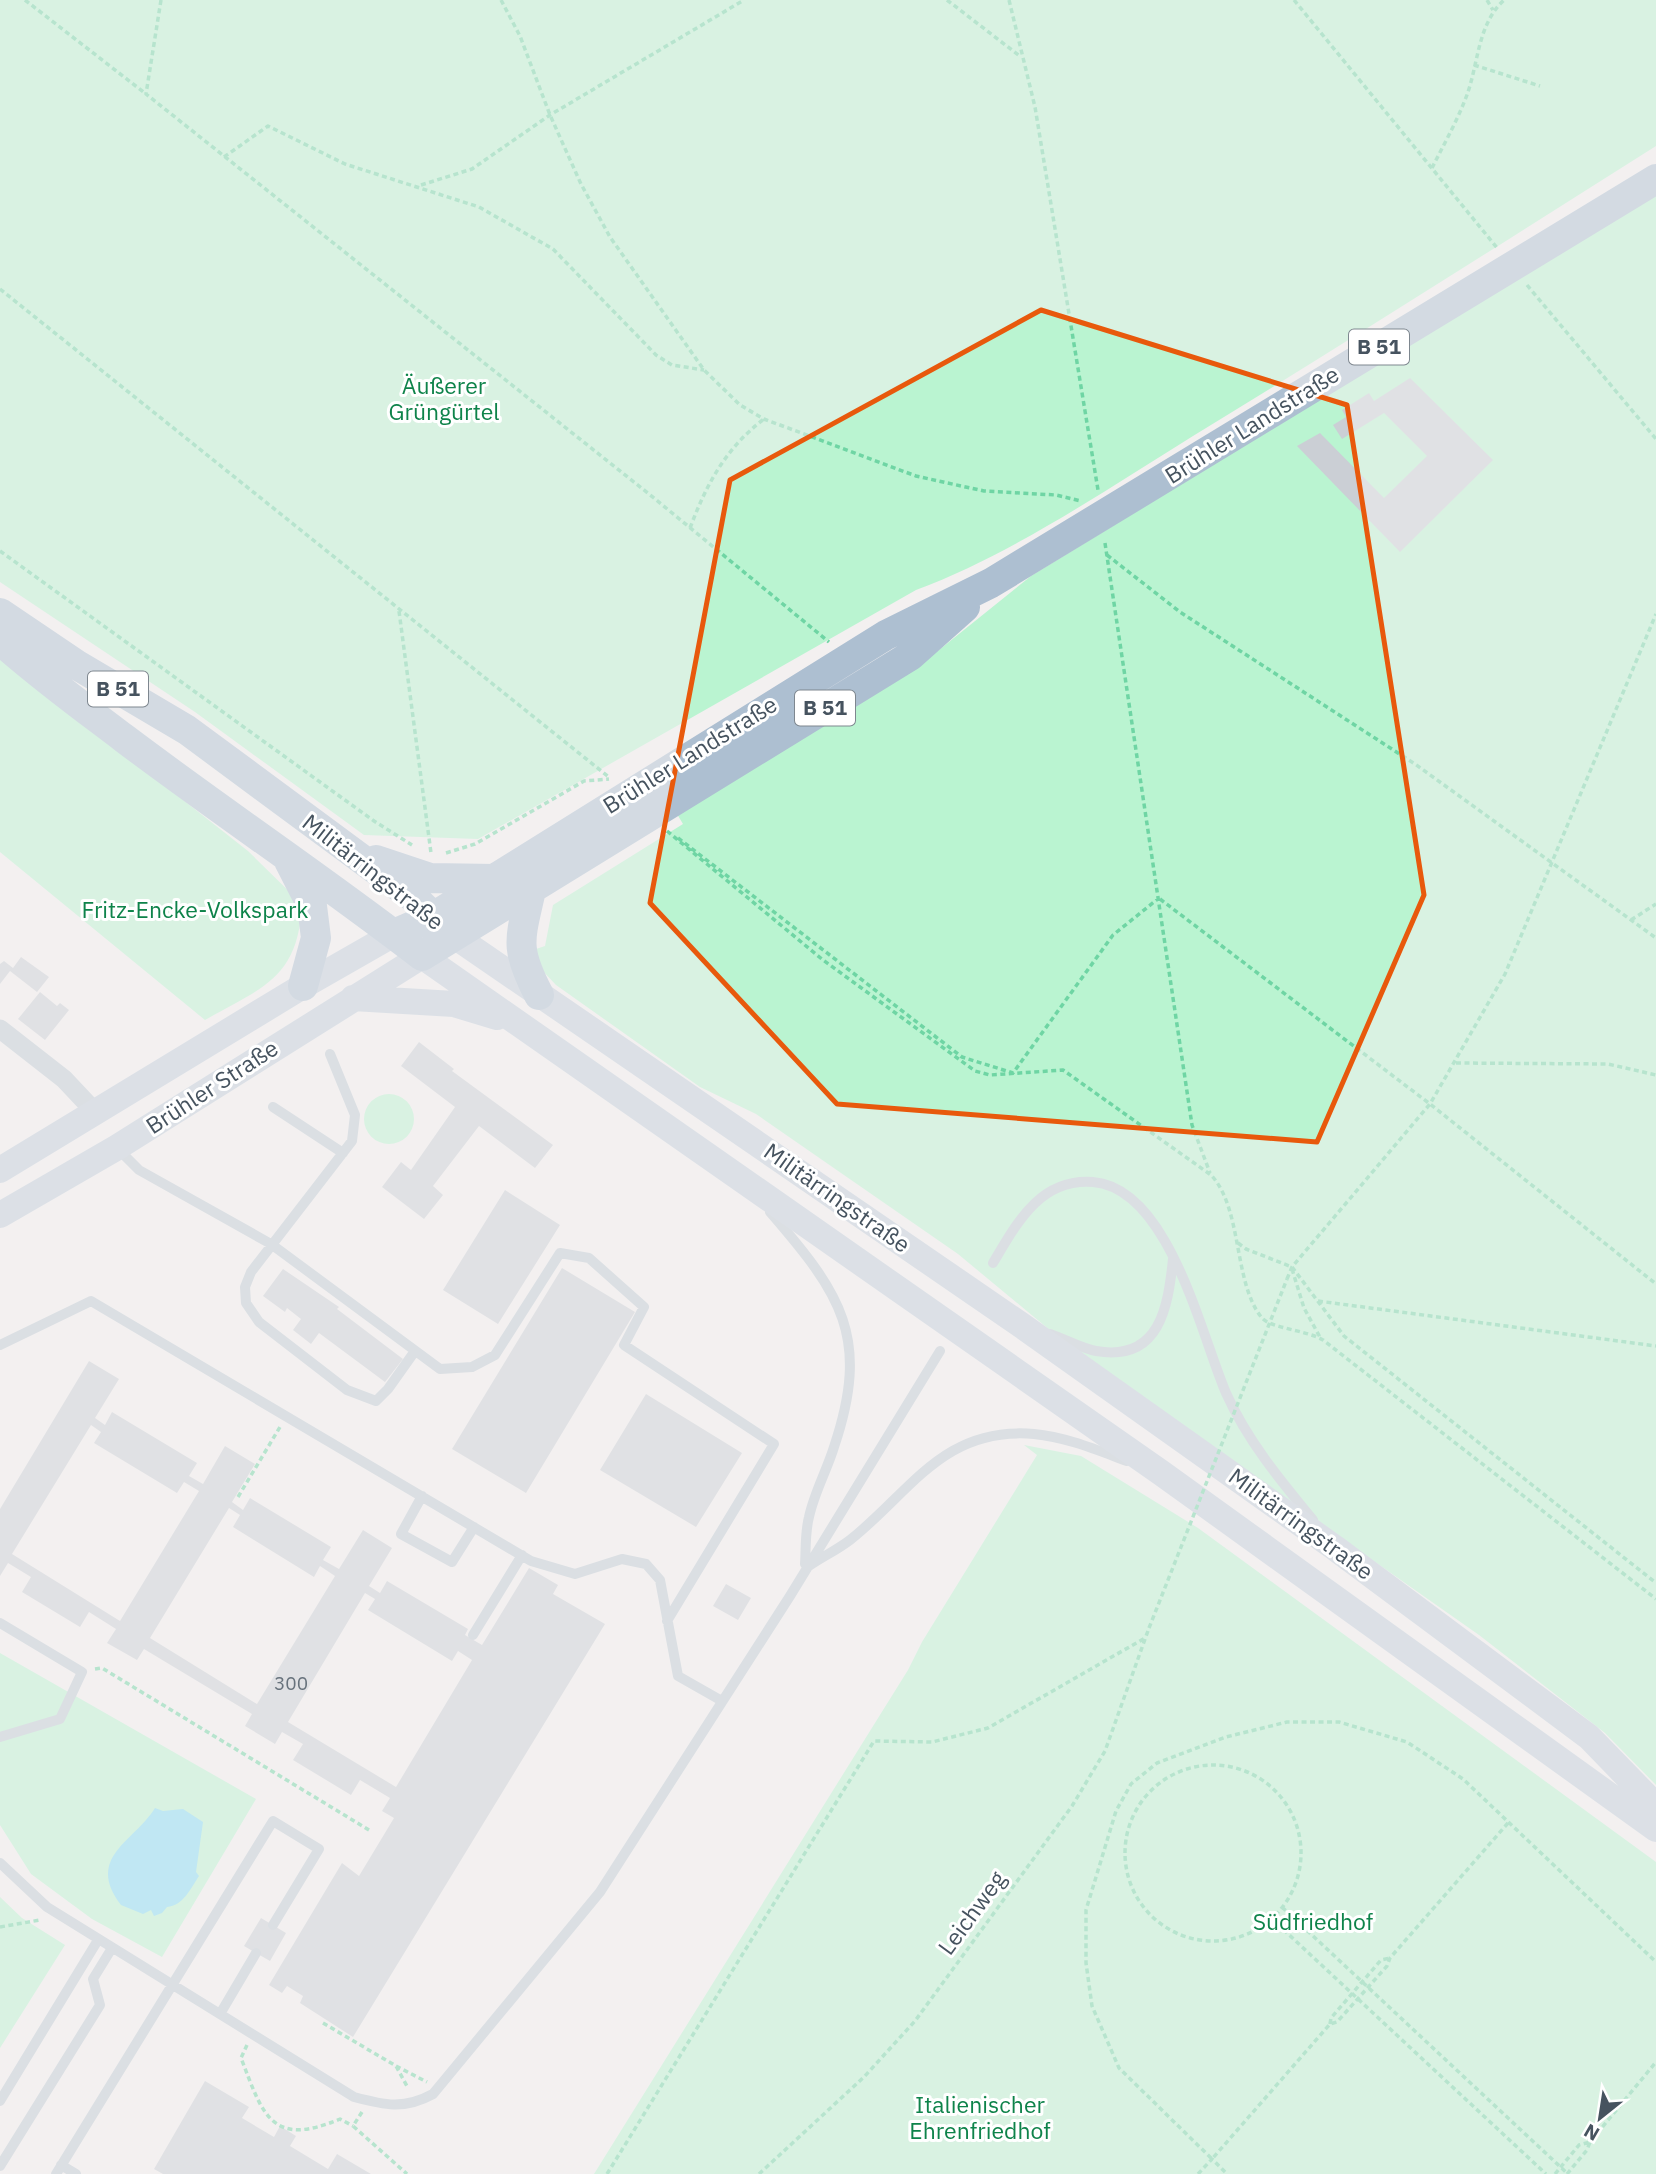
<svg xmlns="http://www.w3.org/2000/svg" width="1656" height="2174" viewBox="0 0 1656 2174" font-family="'IBM Plex Sans',sans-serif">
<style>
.green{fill:#baf4d1}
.water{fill:#83dcf5}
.building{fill:#cbcfd5;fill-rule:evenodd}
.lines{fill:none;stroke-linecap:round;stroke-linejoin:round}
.path{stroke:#6fd5a4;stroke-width:3.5;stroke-dasharray:5 3.5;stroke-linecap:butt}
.service{stroke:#bfcad3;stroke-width:10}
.minor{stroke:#bfcad3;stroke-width:19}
.secondary{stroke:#c1cdda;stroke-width:26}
.primary{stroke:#adbfd1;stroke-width:30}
.path-bridge{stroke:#6fd5a4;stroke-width:3.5;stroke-dasharray:5 3.5;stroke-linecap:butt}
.marked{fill:none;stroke:#e8590c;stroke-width:5;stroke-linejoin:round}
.labels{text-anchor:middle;stroke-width:6;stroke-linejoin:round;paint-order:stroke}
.number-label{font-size:19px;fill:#67727c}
.shield{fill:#fff;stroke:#7e878f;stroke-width:2}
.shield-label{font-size:21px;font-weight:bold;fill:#46535f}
.park-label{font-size:23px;fill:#0e834a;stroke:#fff}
.street-label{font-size:23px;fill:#46535f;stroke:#fff}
</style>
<rect width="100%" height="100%" fill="#f3f0f0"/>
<!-- green -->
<path class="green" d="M0,0H1656V146C1502,243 1349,341 1193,436C1104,491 1014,553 916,590L478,839L364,835L195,712L0,582Z
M1656,193V1785L1605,1733L1479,1635L1075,1351L958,1254L756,1114L700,1087L556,985L540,968L533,950L545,946L553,905L683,824L677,814L939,650L1031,576Z
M0,656L248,851L302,904C298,979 263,987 205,1020L0,852Z
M364 1119a25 25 0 1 1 50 0a25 25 0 1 1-50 0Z
M1024,1445L1081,1456L1198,1528L1656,1862V2174H594L908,1670L922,1642L1037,1455Z
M0,1653L256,1799L162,1957L92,1919L31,1874L0,1825Z
M0,1897L22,1918L65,1945L0,2048Z"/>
<!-- water -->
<path class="water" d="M155,1808L163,1811L183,1809L203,1822L196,1872L199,1876C191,1888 183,1906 167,1907L162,1913L154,1916L151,1910L143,1914L121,1905C85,1857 134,1842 155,1808Z"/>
<!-- building -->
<path class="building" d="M1410,378L1493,460L1400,552L1297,446L1320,433L1384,498L1427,456L1384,413L1342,439L1333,425L1346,417L1342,410L1369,393L1374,401Z
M21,957L49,977L37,992L10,971L0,984V964L4,961L13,968Z
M40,992L57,1006L60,1003L69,1010L45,1040L18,1019Z
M419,1042L454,1069L452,1071L553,1145L535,1168L479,1126L433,1186L443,1195L424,1219L382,1187L401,1162L411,1170L455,1107L401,1066Z
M505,1190L560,1225L498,1324L443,1290Z
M562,1268L635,1312L526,1493L452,1449Z
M283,1269L339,1307L337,1309L403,1359L385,1382L319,1333L311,1344L293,1330L301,1319L287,1308L285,1312L263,1296Z
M89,1361L119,1379L95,1418L105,1425L112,1412L197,1463L189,1476L203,1484L225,1446L255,1464L232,1502L243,1510L250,1498L331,1547L323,1560L339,1569L363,1530L392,1548L369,1586L380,1593L387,1581L468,1629L465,1635L482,1645L529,1568L558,1585L553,1594L605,1624L353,2037L300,2003L303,1996L287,1986L282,1993L269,1985L342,1863L359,1876L394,1818L382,1811L390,1798L360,1780L351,1795L293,1760L303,1744L282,1732L275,1744L245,1726L252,1714L144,1649L137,1660L107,1643L116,1629L89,1612L80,1627L22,1592L31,1577L8,1563L0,1576V1509ZM91,1425L101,1432L94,1443L177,1493L184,1482L199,1491L120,1621L12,1554ZM229,1508L240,1515L233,1527L314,1577L320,1566L335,1576L257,1704L150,1638ZM365,1593L375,1599L368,1610L452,1661L458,1651L472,1660L396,1787L288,1722Z
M646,1394L742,1453L696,1527L600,1470Z
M726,1584L751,1598L738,1620L713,1606Z
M261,1918L286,1933L270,1961L244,1946Z
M205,2081L249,2107L242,2118L274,2137L280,2126L296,2136L290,2146L328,2169L337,2154L371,2174H163L154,2169Z"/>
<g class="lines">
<!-- path -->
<path class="path" d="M25,0L146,94
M161,0L146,94L649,494L829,642
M501,0L520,36L550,115L581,184L610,237L704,370L740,405L764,419L916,476L984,491L1056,495L1081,501
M947,0L1021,57
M1009,0L1035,107L1098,490
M1294,0L1498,249
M1487,0L1493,10
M1474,65L1540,86
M224,157L268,126L345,164L479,207L553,249L656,355L672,365L704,370
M1432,168C1443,146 1456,123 1465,100C1479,66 1476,26 1504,0
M421,185L472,169L550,115L744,0
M1527,285L1656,439
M0,289L610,778
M690,528C707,483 726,448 764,419
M1105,543L1192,1125L1210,1173
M0,551L374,821L412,845
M1107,555L1180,612L1415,764L1656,938
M399,611L431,853
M667,831L823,960L975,1071L990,1075L1063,1070L1211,1175C1243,1209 1233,1283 1262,1318C1270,1328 1306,1330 1323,1340L1656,1599
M678,838L962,1057L1013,1073L1113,935L1159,898
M446,853L475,844L584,781L609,779
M1160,899L1430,1104L1656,1284
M1631,920L1656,904
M1456,1063L1608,1064L1656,1075
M1238,1243L1246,1249L1292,1267L1344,1336L1656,1583
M1292,1269L1304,1308L1321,1339
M1287,1279L1292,1267L1430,1104L1505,974L1656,614
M1318,1301L1656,1346
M238,1497L280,1427
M95,1669L102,1668L369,1830
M1125 1853a88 88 0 1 1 176 0a88 88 0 1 1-176 0Z
M1508,1823L1390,1958L1387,1966L1337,2022L1330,2024L1212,2159L1119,2068L1092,2006L1086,1963V1910L1116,1811L1131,1784L1157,1763L1226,1737L1287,1722H1339L1407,1742L1463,1779L1656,1962
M1282,1907L1568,2174
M1271,1918L1546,2174
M0,1927L40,1920
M323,2023L396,2066L408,2088
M1330,2024L1331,2018L1381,1960L1390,1958
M247,2045L241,2058C263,2115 271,2148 340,2119L353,2126
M396,2066L427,2082
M362,2112L353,2126L407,2174
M607,2174L874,1741L932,1742L988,1728L1145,1638
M759,2174L864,2077L915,2021L1072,1806L1105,1751L1149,1628
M1198,2174L1212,2159L1227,2174
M1555,2174L1579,2145L1590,2142
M1567,2174L1587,2150L1590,2142L1656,2062"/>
<!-- service -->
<path class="service" d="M330,1054L355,1115L352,1141L251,1272L245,1287L246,1303L259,1322L347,1390L376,1401L388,1389L415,1351
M273,1107L343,1153
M119,1150L139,1170L271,1244L440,1369L472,1367L495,1355L560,1253L589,1258L644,1307L624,1345L774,1444L667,1621
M770,1212C841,1294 871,1337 834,1447C827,1470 814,1493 809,1517C805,1532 806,1549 805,1564
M993,1263C1017,1223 1040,1178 1093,1182C1169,1188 1201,1335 1226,1393C1247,1440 1280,1480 1313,1520
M1050,1334C1065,1339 1080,1348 1096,1351C1160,1362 1168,1307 1173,1259
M0,1345L91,1301L531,1561L575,1574L622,1559L646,1564L660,1580L678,1676L722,1701
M422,1496L401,1534L452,1562L474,1527
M809,1566C822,1557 837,1550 850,1540C911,1492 943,1426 1034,1434C1066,1437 1097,1450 1127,1461
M0,1623L82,1672L60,1719L0,1737
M473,1635L522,1555
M0,1863L47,1907L354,2097C384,2105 404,2110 433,2094L600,1892L790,1596L940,1351
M220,2014L256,1953
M0,2101L98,1940
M61,2165L76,2174
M0,2166L100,2005L93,1979L112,1948
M56,2174L273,1821L319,1849L273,1925"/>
<!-- minor -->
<path class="minor" d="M0,1029L64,1079L96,1113"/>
<!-- secondary -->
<path class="secondary" d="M453,935L1021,1325L1335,1548L1589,1737L1656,1806
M353,998L454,1004L497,1017
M0,1170L303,986L394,934
M0,1215L116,1148L422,956L1160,1472L1656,1829"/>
<!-- primary -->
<path class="primary" d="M0,613L77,665L187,730L413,897L445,928
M0,640C40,676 83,707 125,739C223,813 325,881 422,956L910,656L965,607
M376,860L430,878L495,879
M289,861L312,906L316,938L303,986
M531,890C520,940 514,947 539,995
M394,934L433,917L886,635L991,583L1656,179"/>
<!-- path-bridge -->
<path class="path-bridge" d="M1149,1628L1287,1279"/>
</g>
<!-- marked area -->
<path d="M0 0H1656V2174H0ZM1041,310L1347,405L1424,895L1317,1142L837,1104L650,903L730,480Z" fill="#f3f0f0" fill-opacity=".55" fill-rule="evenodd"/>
<path class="marked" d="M1041,310L1347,405L1424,895L1317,1142L837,1104L650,903L730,480Z"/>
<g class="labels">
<!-- number labels -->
<g class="number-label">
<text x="291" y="1690">300</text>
</g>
<!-- shield labels -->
<g class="shield">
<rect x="1349" y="329.5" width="60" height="35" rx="5"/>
<rect x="88" y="671.5" width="60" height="35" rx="5"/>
<rect x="795" y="690.5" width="60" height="35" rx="5"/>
</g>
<g class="shield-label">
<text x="1379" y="354">B 51</text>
<text x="118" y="696">B 51</text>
<text x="825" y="715">B 51</text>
</g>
<!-- park labels -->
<g class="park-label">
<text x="444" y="394">Äußerer<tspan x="444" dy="26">Grüngürtel</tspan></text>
<text x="195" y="918">Fritz-Encke-Volkspark</text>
<text x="1313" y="1930">Südfriedhof</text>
<text x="980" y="2113">Italienischer<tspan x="980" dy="26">Ehrenfriedhof</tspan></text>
</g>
<!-- street labels -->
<g class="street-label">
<text transform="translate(1252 425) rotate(-32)" y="8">Brühler Landstraße</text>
<text transform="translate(690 755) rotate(-32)" y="8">Brühler Landstraße</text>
<text transform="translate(373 872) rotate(38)" y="8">Militärringstraße</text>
<text transform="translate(212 1087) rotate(-33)" y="8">Brühler Straße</text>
<text transform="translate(837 1198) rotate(35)" y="8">Militärringstraße</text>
<text transform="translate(1301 1524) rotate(36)" y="8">Militärringstraße</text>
<text transform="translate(972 1913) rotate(-54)" y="8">Leichweg</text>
</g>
</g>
<!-- north arrow -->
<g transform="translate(1600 2118) rotate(210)" stroke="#ffffff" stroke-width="5" paint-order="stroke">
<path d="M0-5L12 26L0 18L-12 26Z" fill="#46535f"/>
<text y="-10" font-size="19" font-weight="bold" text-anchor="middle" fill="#46535f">N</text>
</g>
</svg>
